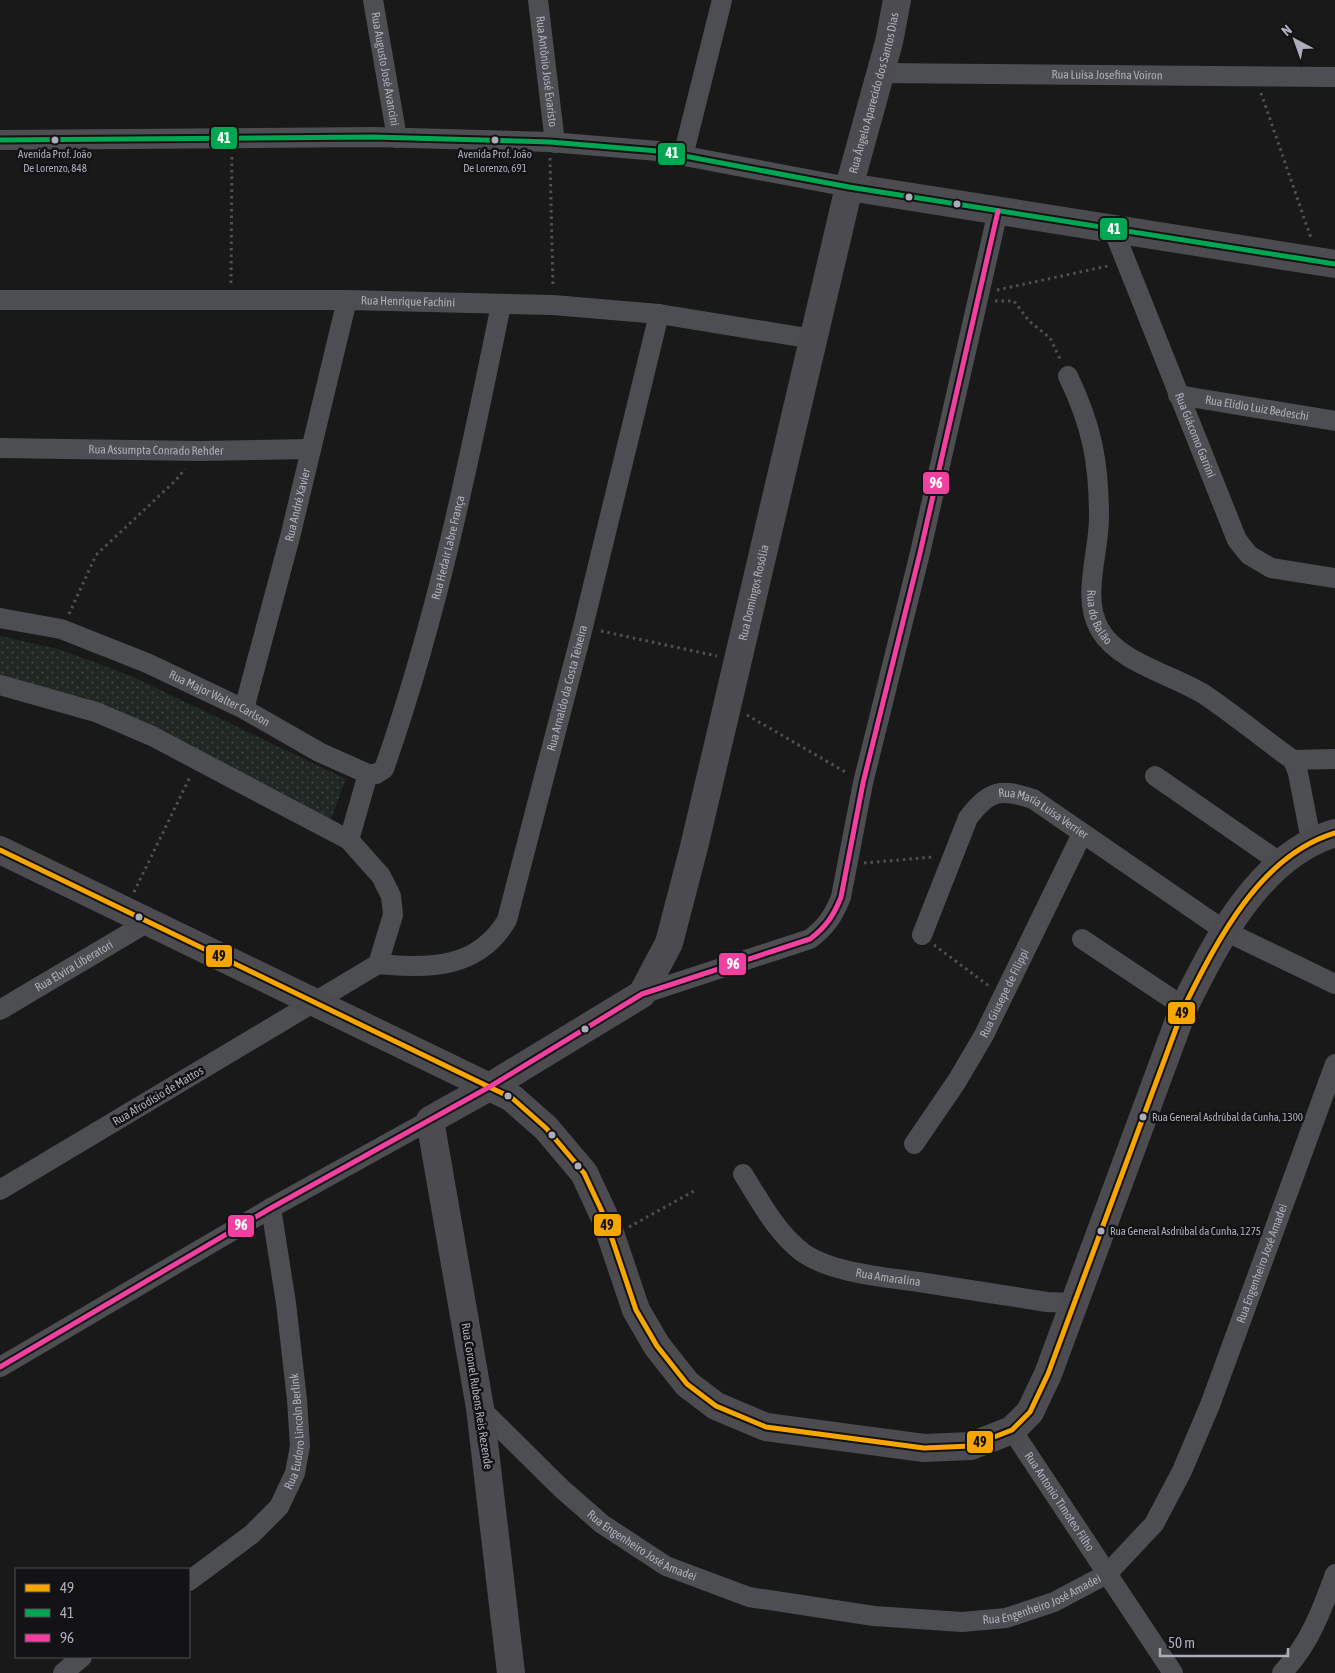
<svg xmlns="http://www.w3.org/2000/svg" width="1335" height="1673" viewBox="0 0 1335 1673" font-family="'Asap Condensed',sans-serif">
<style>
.park{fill:url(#park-dots)}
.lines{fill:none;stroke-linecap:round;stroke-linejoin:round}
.path{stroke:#4f5053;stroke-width:3;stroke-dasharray:2.5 4;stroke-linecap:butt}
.street{stroke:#4d4e52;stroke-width:20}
.secondary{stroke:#4c4c50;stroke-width:28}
.bus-1-casing{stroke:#131315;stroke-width:9}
.bus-2-casing{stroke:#131315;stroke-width:9}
.bus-3-casing{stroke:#131315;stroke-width:9}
.bus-1{stroke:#f7a600;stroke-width:5}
.bus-2{stroke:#00a651;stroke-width:5}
.bus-3{stroke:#f240a1;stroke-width:5}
.bus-dot{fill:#abaeb9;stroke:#131315;stroke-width:2}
.labels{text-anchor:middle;stroke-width:5;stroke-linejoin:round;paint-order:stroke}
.bus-label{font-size:11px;fill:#abaeb9;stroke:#131315}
.street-label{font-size:12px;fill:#abaeb9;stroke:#131315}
.line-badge{stroke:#131315;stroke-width:2}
.badge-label{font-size:14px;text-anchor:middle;font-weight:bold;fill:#fff}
.pale-badge-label{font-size:14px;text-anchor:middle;font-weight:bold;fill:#111}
</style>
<defs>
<pattern id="park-dots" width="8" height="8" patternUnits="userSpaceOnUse" patternTransform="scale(1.25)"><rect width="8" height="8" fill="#212823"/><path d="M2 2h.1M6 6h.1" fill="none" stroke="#3f4541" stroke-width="1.8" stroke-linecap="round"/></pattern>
</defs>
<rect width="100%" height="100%" fill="#191919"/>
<!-- park -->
<path class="park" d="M0,636L58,649L131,676L346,779L329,824L87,698L0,681Z"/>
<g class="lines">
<!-- path -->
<path class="path" d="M1261,93L1311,238
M550,158L553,287
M231,283L232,154
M997,290L1108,266
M995,301H1014L1029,321L1050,338L1061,361
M69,614L96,555L175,481L185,469
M601,631L717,656
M747,715L847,773
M864,863L933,857
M134,892L190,777
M934,945L989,986
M629,1227L694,1191"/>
<!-- street -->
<g class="street">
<path id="s1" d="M373,0L397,138"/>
<path id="s2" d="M538,0L555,143"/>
<path id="s3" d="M881,73L1335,77"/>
<path d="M0,140L373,137L550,142L658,151L849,187"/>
<path d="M683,156L722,0"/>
<path id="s4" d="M1113,229L1237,540L1249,555L1271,568L1335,578"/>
<path id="s5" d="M0,300H347L553,305L659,314L813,339"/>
<path id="s6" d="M1068,376C1092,426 1099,462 1099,518C1099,553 1081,598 1100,630C1119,663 1174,675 1205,695C1235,715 1263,739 1293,760"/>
<path id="s7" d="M1178,395L1335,421"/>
<path id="s8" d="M0,448L200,451L311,449"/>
<path id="s9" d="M0,618L61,629L147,663L244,709L319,752L368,774H376L384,769C437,619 469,461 501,305"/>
<path d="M0,685L96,712L152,736L349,840L381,876L391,896L393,915L378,964L0,1190"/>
<path id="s10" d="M244,709L290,537L347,300"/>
<path d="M1293,760L1298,773L1311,840"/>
<path d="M1293,760L1335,759"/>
<path d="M1155,776L1281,863"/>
<path d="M349,840L368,774"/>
<path id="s11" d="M922,935L968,818C989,790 1001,788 1033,799L1225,931L1335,984"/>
<path d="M1082,939L1184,1007"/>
<path id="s12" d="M378,964C429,969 478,969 507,920L583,627L659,314"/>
<path d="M642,994L810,939C826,927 834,915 841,897L863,783L920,553L998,211"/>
<path id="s13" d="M0,1010L148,922"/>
<path id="s14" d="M914,1144L957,1081L984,1035L1082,834"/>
<path id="s15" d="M743,1174C760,1201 776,1232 802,1252C831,1273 885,1277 919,1282C962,1289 1004,1295 1047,1302L1074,1303"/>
<path d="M0,1367L271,1208L430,1120"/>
<path id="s16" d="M480,1408L562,1489L602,1524L666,1566L749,1597L874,1616L962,1622L1006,1618L1054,1602L1107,1574L1154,1524L1182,1471L1210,1405L1335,1064"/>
<path id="s17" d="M1012,1430L1173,1673"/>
<path id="s18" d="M189,1581L252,1534L279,1507L295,1473L300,1446L297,1400L286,1303L271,1208"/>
<path d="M63,1673L82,1657"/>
<path d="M1282,1673C1309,1645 1322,1610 1335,1574"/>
</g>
<!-- secondary -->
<g class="secondary">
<path d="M849,187L1335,264"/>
<path d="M0,850L512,1098L546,1128L584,1173L605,1218L636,1310L657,1346L687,1384L716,1406L766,1427L924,1448L971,1446L1012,1430L1030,1412L1048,1374L1184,1007C1217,941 1259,856 1335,833"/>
<path id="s19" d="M511,1673L480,1408L430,1120L491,1086L642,994L669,943L694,847L849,187L889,42L897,0"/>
</g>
<!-- bus-1 casing -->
<g class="bus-1-casing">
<path id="bus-1" d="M0,850L512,1098L546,1128L584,1173L605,1218L636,1310L657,1346L687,1384L716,1406L766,1427L924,1448L971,1446L1012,1430L1030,1412L1048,1374L1184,1007C1217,941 1259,856 1335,833"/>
</g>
<!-- bus-2 casing -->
<g class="bus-2-casing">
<path id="bus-2" d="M0,140L373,137L550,142L658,151L849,187L1335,264"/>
</g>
<!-- bus-3 casing -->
<g class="bus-3-casing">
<path id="bus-3" d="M0,1367L271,1208L491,1086L642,994L810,939C826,927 834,915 841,897L863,783L920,553L998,211"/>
</g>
<!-- bus-1 -->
<use href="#bus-1" class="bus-1"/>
<!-- bus-2 -->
<use href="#bus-2" class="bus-2"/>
<!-- bus-3 -->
<use href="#bus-3" class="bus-3"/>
</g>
<!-- markers -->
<g class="bus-dot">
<circle cx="55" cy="140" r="4.5"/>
<circle cx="495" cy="140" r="4.5"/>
<circle cx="909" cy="197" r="4.5"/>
<circle cx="957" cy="204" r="4.5"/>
<circle cx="139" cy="917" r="4.5"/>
<circle cx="585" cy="1029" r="4.5"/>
<circle cx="508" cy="1096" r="4.5"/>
<circle cx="1143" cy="1117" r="4.5"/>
<circle cx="552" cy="1135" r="4.5"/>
<circle cx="578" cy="1166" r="4.5"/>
<circle cx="1101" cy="1231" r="4.5"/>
</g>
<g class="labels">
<!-- bus labels -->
<g class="bus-label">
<text x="55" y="158">Avenida Prof. João<tspan x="55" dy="14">De Lorenzo, 848</tspan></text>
<text x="495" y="158">Avenida Prof. João<tspan x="495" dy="14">De Lorenzo, 691</tspan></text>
<text x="1152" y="1121" text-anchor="start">Rua General Asdrúbal da Cunha, 1300</text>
<text x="1110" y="1235" text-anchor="start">Rua General Asdrúbal da Cunha, 1275</text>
</g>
<!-- street labels -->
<g class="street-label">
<text dy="4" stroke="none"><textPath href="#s1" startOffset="70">Rua Augusto José Avancini</textPath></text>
<text dy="4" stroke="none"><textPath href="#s2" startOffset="72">Rua Antônio José Evaristo</textPath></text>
<text dy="4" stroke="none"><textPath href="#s3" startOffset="226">Rua Luísa Josefina Voiron</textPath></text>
<text dy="4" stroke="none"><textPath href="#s19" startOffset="1738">Rua Ângelo Aparecido dos Santos Dias</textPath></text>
<text dy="4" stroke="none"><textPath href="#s5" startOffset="408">Rua Henrique Fachini</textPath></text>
<text dy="4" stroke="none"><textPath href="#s7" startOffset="80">Rua Elídio Luiz Bedeschi</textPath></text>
<text dy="4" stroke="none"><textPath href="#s4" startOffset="222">Rua Giácomo Garrini</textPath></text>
<text dy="4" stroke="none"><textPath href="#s8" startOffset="156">Rua Assumpta Conrado Rehder</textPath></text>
<text dy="4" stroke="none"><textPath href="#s10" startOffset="211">Rua André Xavier</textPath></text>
<text dy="4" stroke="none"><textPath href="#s9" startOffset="650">Rua Hedair Labre França</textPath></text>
<text dy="4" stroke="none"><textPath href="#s19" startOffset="1224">Rua Domingos Rosólia</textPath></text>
<text dy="4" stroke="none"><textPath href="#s6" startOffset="248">Rua do Balão</textPath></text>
<text dy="4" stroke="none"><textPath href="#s12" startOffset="385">Rua Arnaldo da Costa Teixeira</textPath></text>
<text dy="4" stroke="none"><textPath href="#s9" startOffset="235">Rua Major Walter Carlson</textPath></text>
<text dy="4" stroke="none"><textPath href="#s11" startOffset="216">Rua Maria Luisa Verrier</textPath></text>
<text dy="4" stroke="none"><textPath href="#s13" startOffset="86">Rua Elvira Liberatori</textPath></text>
<text dy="4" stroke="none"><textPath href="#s14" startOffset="176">Rua Giusepe de Filippi</textPath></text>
<text transform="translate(158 1096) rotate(-31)" y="4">Rua Afrodísio de Mattos</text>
<text dy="4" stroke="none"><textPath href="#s16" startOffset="1054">Rua Engenheiro José Amadei</textPath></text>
<text dy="4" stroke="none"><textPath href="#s15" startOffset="189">Rua Amaralina</textPath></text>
<text transform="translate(477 1396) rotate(81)" y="4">Rua Coronel Rubens Reis Rezende</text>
<text dy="4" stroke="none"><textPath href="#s18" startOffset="196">Rua Eudoro Lincoln Berlink</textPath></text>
<text dy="4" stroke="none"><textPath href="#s17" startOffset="86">Rua Antonio Timoteo Filho</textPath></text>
<text dy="4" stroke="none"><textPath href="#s16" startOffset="214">Rua Engenheiro José Amadei</textPath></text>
<text dy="4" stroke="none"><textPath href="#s16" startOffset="632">Rua Engenheiro José Amadei</textPath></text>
</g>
</g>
<g class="line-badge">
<rect x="210" y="126" width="28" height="24" rx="5" fill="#00a651"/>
<rect x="657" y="142" width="29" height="24" rx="5" fill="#00a651"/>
<rect x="1099" y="217" width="29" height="24" rx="5" fill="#00a651"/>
<rect x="922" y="471" width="28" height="24" rx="5" fill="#f240a1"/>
<rect x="205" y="944" width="28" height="24" rx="5" fill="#f7a600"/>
<rect x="718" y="952" width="29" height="24" rx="5" fill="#f240a1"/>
<rect x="1167" y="1001" width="29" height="24" rx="5" fill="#f7a600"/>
<rect x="593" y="1213" width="29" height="24" rx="5" fill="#f7a600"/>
<rect x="227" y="1214" width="28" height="24" rx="5" fill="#f240a1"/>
<rect x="966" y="1430" width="28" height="24" rx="5" fill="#f7a600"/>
</g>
<g class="badge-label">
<text x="224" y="143">41</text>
<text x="672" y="158">41</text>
<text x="1114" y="234">41</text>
<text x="936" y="488">96</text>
<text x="733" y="969">96</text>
<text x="241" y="1230">96</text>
</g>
<g class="pale-badge-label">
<text x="219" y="961">49</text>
<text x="1182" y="1018">49</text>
<text x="607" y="1230">49</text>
<text x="980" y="1447">49</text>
</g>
<!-- legend -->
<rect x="15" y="1568" width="175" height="90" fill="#131315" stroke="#505157"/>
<rect x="25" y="1584" width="25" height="8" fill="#f7a600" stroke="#505157"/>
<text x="60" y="1593" font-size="15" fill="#abaeb9">49</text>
<rect x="25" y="1609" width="25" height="8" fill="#00a651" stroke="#505157"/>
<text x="60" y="1618" font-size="15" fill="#abaeb9">41</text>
<rect x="25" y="1634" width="25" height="8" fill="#f240a1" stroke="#505157"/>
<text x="60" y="1643" font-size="15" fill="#abaeb9">96</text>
<!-- north arrow -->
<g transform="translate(1295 40) rotate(319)" stroke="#131315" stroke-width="4" paint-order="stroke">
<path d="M0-4L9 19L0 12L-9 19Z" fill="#abaeb9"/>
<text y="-8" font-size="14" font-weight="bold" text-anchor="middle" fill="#abaeb9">N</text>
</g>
<!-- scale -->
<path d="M1160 1648v8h128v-8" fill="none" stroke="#abaeb9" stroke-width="2.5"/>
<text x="1168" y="1648" font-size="15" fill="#abaeb9" stroke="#131315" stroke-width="4" paint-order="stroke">50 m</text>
</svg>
